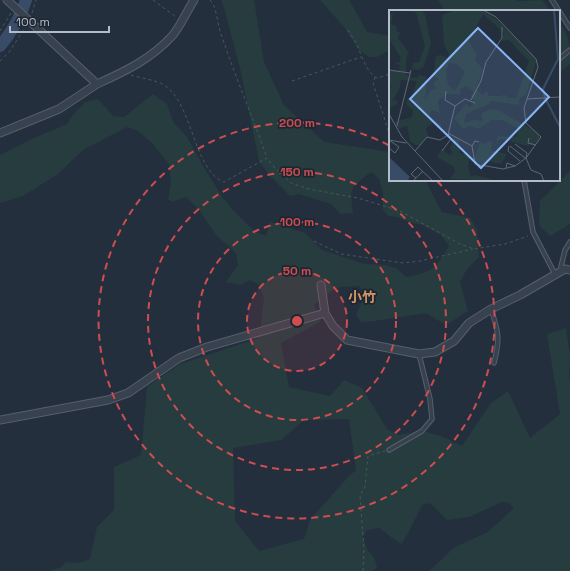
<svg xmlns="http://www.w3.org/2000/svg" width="570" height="571" viewBox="0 0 570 571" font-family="'Space Grotesk','Noto Sans JP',sans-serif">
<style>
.green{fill:#263c3f;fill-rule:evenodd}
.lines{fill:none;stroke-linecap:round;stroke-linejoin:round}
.river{stroke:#394c67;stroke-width:12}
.service-casing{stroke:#565f6c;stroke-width:5.5}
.minor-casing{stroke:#565f6c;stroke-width:9}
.path{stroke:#44595c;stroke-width:1;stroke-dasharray:3 3;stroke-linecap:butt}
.service{stroke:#38414e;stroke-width:3.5}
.minor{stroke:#38414e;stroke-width:7}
.ring{fill:none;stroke:#ce4d50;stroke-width:2;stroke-dasharray:7 5}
.labels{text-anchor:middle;stroke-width:3.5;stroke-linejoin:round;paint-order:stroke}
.quarter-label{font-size:14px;font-weight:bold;fill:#d59563;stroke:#1d2633}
.inset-river{fill:none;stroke:#394c67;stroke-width:2}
.inset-road{fill:none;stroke:#5e6776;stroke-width:1}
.view{fill:#8ab4f8;fill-opacity:0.15;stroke:#8ab4f8;stroke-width:2}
.inset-edge{fill:none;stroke:#b4bcc9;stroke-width:2}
.centre{fill:#ce4d50;stroke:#1d2633;stroke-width:2}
.ring-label{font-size:12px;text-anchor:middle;font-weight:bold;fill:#ce4d50;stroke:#1d2633;stroke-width:3.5;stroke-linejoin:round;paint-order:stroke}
</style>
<rect width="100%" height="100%" fill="#242f3e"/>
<!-- green -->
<path class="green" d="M221,0H254L264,62L284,105L324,142L390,152V180H425L442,212L470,218L477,230L479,257L467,269L460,282L468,311L446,325L426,313L374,321L361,322L356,315L366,293L359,286L340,287L333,290L314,305L320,322L281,343L289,387L330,396L344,380L362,388L387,429L398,435L422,431L441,436L462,446L491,403L508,391L530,438L560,414L547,334L566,328L570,356L569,379L570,380V571H429L455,547L488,532L514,508L509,503L502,502L469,517L447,520L430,503L422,505C416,518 409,531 402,544L395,540L379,528L367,530L363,537L368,551L374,557L377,567L373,571H50L61,567L66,562L78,563L90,559L97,527L114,510V467L141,455L147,387L180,364L259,338L264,297L258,284L250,280L241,285L226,282L238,265L236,253L216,235L198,208L186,197L172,202L168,199L171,184L169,164L153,144L138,131L127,127L83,150L58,174L23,196L0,203V155L36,137L67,124L72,116L85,102L98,99L113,116L124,117L153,94L167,104L173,122L187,137L206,171L223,198L234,211L254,231L266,236L270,222L305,233L322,250L365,264L385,265L396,268L406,277C433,272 435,269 449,246L441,235L422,225L409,222L397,217L388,216L383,210V193L379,179L371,172C349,189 350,186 353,214L345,213L341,214L331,204L299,194L290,196L270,176L259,161L240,68L224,8ZM349,419L356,470L348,477L310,520L304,539L259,551L235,521L233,448L281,440L304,420Z
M320,0H349L367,32L390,36V50L377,57H369L359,50L344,27Z
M438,0H517L518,1L542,0L551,11H445Z
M559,22C570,38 570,43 570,64L559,73Z
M570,171V224L550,236L539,225L540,201Z"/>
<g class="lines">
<!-- river -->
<path class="river" d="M0,46C12,32 20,18 26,0"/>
<!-- service casing -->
<g class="service-casing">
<path id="service" d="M552,0L570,28
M559,59L570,50
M524,180L533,232L555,274
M560,271L565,250L570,242
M491,309C499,333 500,339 494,363
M389,450L422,431L432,419L430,399L419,354"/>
</g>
<!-- minor casing -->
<g class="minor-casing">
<path id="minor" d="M7,0L97,84C126,71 151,59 173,35C181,25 187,11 194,0
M0,133L59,109L97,84
M321,285L325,313L333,326L347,340L419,354L435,352L454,341L469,323L491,309L520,295L565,269L570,270
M0,420L108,400L128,393L179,358L207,347L325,313"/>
</g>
<!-- path -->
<path class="path" d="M153,0L176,17
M210,0C217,7 217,22 220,31C234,74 252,115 267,158
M32,13L36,0
M348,30C350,34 354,39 356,43C362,55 365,71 377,78L390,74
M0,31L11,13
M0,61L10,51L26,26
M131,75C140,78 156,80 164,85C193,103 193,170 224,182L267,158L273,166L291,183L309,189L358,198L400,211L460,244L474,249L505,244L528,236
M375,77L373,83L390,136
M292,81L361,57
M314,241L341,254L403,263L420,261L473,249
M363,571L364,550L360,495L365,487L368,456L385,451"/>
<!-- service -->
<use href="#service" class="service"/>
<!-- minor -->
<use href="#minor" class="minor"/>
</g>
<!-- distance rings -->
<circle cx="297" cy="321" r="50" fill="#ce4d50" fill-opacity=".12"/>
<g class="ring">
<circle cx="297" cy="321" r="50"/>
<circle cx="297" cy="321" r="99"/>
<circle cx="297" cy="321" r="149"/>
<path d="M437 181A198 198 0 1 1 390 146"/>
</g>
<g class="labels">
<!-- quarter labels -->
<g class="quarter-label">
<text x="362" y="302">小竹</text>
</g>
</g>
<!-- overview -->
<g transform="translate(389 10)">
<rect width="171" height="171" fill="#242f3e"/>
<path d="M32,0L36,4L42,34L34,58L28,60L23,59L24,53L30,52L36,36L27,2L20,1ZM67,0H93L107,9L144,45L147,52L137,85L131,88L130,95L101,91L100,94L77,104L75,113L87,109L94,112L92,104L101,99L109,100L148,122L151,127L147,133L139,136L112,129L107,132L109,126L127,127L130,119L113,110H103L90,119L81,116L74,119L65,108L77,93L80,97L84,95V89L82,88L84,81L77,76L71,80V84H58L49,91L51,103L42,100L41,107L53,115L51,118L45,112L37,118L39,126L31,135H27L21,131L18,116L9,119L5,112L23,107L24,100L18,95V89L22,87L28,71L12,70L10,80L3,91L8,90V94L0,98V79L3,76L0,73V61H10L11,55L6,53L11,52L12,48L0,29V5L4,3L2,14L7,16L8,22H11L9,28L20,43L17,48V64L24,68H29V65L37,66L38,69L36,90L42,80L47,79L44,72L50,69L44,66L47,46L52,45L58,48L60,44L55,34L53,5ZM94,4L115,23L113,31L120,30L140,51L127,88H119L115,84L113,86H100L98,81L94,85L87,79L94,59L86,50L88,45L80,31ZM61,53L67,54L76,62L66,80L59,75L57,60ZM65,127L70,130L71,143L78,144L81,147L79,155L82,167L86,165L109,171L61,169L66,162L65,157L48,147L53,139L60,145L64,143L61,138ZM99,131H103L102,140L118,144L112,154L98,151L95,154L84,152L91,132L97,134Z" fill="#263c3f" fill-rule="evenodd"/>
<path d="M0,147L21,167L18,171H0Z" fill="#394c67"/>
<path class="inset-river" d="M165,0L169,49L154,79L156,88L171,117"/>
<path class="inset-road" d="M94,0L107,7L147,49L149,57L138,89M0,60L21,63M57,81L56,90L66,96M82,90L92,71L97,52L113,28V17M0,104L13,127L54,171M8,116L22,60M59,123L83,136L86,131L90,132M140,128L139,133L147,135M0,130L10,137L6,143L0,138M0,130L17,133M126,134L138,143L137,148L142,160L152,164L155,171M83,136L86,154L114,159L126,156L137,148L152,127L137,113L135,98L138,89L171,87M120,136L119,141L131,151M121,136L136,148M26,141L38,127L51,130L59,125L66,96L76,89L86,93M53,141L62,129L59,124M117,158L118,153L126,156M27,168L22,164L29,157L44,171M24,171L34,161"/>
<path class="view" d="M89,18L160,87L92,158L21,89Z"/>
<rect width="171" height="171" class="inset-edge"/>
</g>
<circle cx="297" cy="321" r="6" class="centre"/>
<g class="ring-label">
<text x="297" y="127">200 m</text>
<text x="297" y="176">150 m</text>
<text x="297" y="226">100 m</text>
<text x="297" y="275">50 m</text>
</g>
<!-- scale -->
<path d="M10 26v6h99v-6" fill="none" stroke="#b4bcc9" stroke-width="2"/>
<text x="16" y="26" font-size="12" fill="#b4bcc9" stroke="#1d2633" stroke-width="3" paint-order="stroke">100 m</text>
</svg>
